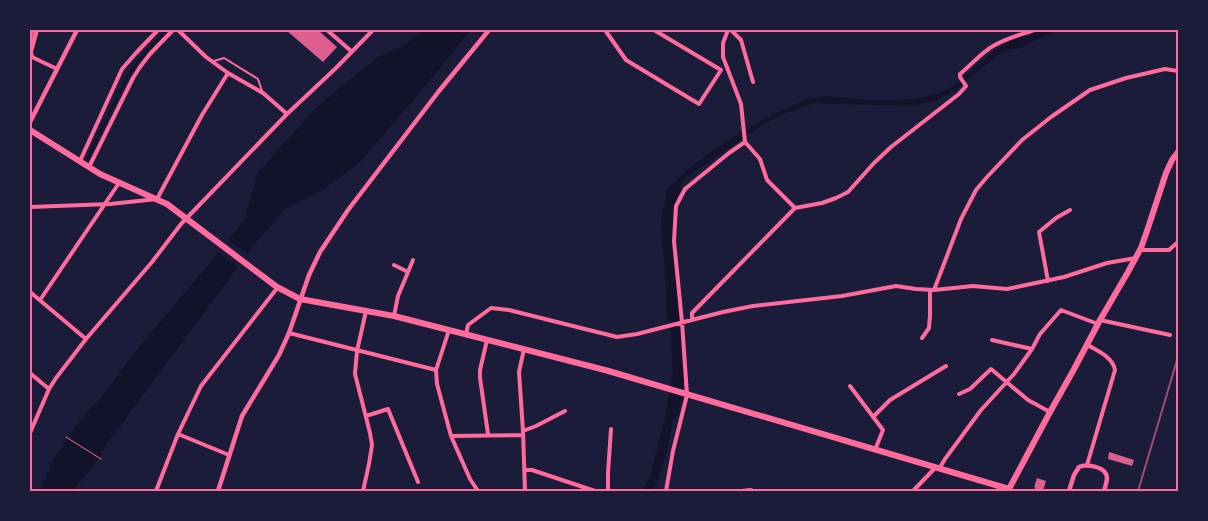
<svg xmlns="http://www.w3.org/2000/svg" width="1208" height="521" viewBox="0 0 1208 521" font-family="'Fira Sans Condensed',sans-serif">
<style>
.water{fill:#12122b}
.pier{fill:#1b1b3a}
.lines{fill:none;stroke-linecap:round;stroke-linejoin:round}
.stream{stroke:#12122b;stroke-width:2}
.river{stroke:#12122b;stroke-width:12}
.building{fill:#dd5f8e}
.path{stroke:#ff6b9d;stroke-width:1}
.service{stroke:#ff6b9d;stroke-width:2}
.minor{stroke:#ff6b9d;stroke-width:4}
.tertiary{stroke:#ff6b9d;stroke-width:4.5}
.trunk{stroke:#ff6b9d;stroke-width:6}
.rail{stroke:#a44b75;stroke-width:2}
.neatline{fill:none;stroke:#ff6b9d;stroke-width:2}
</style>
<rect width="100%" height="100%" fill="#1b1b3a"/>
<!-- water -->
<path class="water" d="M425,30H470L449,57L404,111L360,162L324,189L286,208L254,245L107,444L91,469L72,491H40L53,460L80,421L102,396L139,347L214,258L244,220L258,173L276,152L316,108L349,80L377,58L404,45Z
M1047,30H1058L1046,36L1032,39L998,55L957,89L940,99L916,106L814,103L781,115L750,133L690,175L683,181L677,191L667,211L666,220C669,241 670,263 672,284C678,354 682,426 653,491H642L650,476L664,422L673,374L671,332L661,227C662,210 664,198 674,184C693,158 787,101 819,97C836,95 853,99 869,100C892,101 915,100 937,94C952,89 971,71 983,61C988,57 992,52 997,49C1013,40 1031,36 1047,30Z"/>
<!-- pier -->
<path class="pier" d="M226,238L250,256L240,268L217,251Z"/>
<g class="lines">
<!-- stream -->
<path class="stream" d="M88,158L126,79L137,62L167,30"/>
<!-- river -->
<path class="river" d="M1015,43L1044,30
M673,412L679,376L678,331L672,311L670,210L672,193L675,189"/>
</g>
<!-- building -->
<path class="building" d="M30,30H35L31,47H30Z
M286,30H318L337,47L323,62Z
M1109,452L1134,460L1132,466L1108,459Z
M1037,478L1046,481L1043,491L1035,489V487H1034Z"/>
<g class="lines">
<!-- path -->
<path class="path" d="M66,437L101,459"/>
<!-- service -->
<path class="service" d="M214,61L224,58L258,79L262,91"/>
<!-- minor -->
<path class="minor" d="M37,30L31,52L32,57L57,69
M178,30L206,57L228,73L263,93L287,114
M327,30L351,51
M605,30L626,60L699,104L721,70L654,30
M728,30L723,43V57L741,104L745,142L760,159L767,180L795,208
M731,30L741,40L753,82
M80,161L122,69L136,53L158,30
M89,167L133,78L140,67L150,54L173,30
M30,207L110,204L157,199L202,115L228,73
M1139,250H1169L1178,242
M394,265L408,272
M1048,281L1039,232L1056,218L1070,210
M934,290L961,219L976,190L987,177L1022,140L1051,117L1090,90L1126,78L1165,69L1178,71
M30,292L86,339
M40,300L119,183
M394,316L398,296L413,260
M692,320V313L795,208L822,203L836,198L848,192L874,163L891,147L959,94L966,86L960,77V74C971,65 981,53 993,46C1006,38 1020,35 1034,30
M1100,320L1170,335
M449,330L436,370L437,384L451,436L470,479L478,491
M289,333L436,370
M466,334L468,325L491,308L509,310L617,337L637,334L723,312L753,306L842,296L896,286L916,289L934,290L973,286L1007,289L1064,277L1107,263L1136,258
M922,338L929,328L930,315V290
M487,340L480,370V378L488,434
M992,340L1032,349
M524,349L519,372L523,431L525,491
M30,373L49,389
M850,386L883,430L875,450
M959,394L970,389L991,369L1028,400L1050,412
M366,416L388,409L418,482
M873,417L890,400L946,366
M523,431L536,426L565,411
M30,433L49,389L56,378L86,339L152,262L181,224L287,114L336,68L373,30
M178,434L229,455
M451,436L523,435
M1087,465L1115,370C1113,357 1097,351 1088,345
M939,469L945,459L981,410L1014,374L1032,349L1040,334L1061,310L1098,324
M524,470H532L595,491
M156,491L178,434L201,386L278,287
M363,491L369,464L372,445L370,433L355,374L357,351L366,311
M608,491V473L611,429
M666,491L673,451L687,395L682,322L674,241L676,206L685,189L729,153L745,142
M742,491L751,490L753,491
M913,491L935,468"/>
<!-- tertiary -->
<path class="tertiary" d="M30,122L77,30
M218,491L242,416L279,355L289,333L309,275L320,252L348,210L439,91L489,30
M1069,491L1074,475L1079,467C1086,464 1102,466 1106,474C1109,479 1105,486 1104,491"/>
<!-- trunk -->
<path class="trunk" d="M30,130L100,174L167,204L277,287L300,299L394,316L605,370L1009,489L1050,412L1073,371L1100,320L1128,272L1141,248L1148,228L1166,173L1172,160L1178,152"/>
<!-- rail -->
<path class="rail" d="M1138,491L1178,357"/>
</g>
<!-- border -->
<rect width="1208" height="521" fill="none" stroke="#1b1b3a" stroke-width="62"/>
<rect x="31" y="31" width="1146" height="459" class="neatline"/>
</svg>
